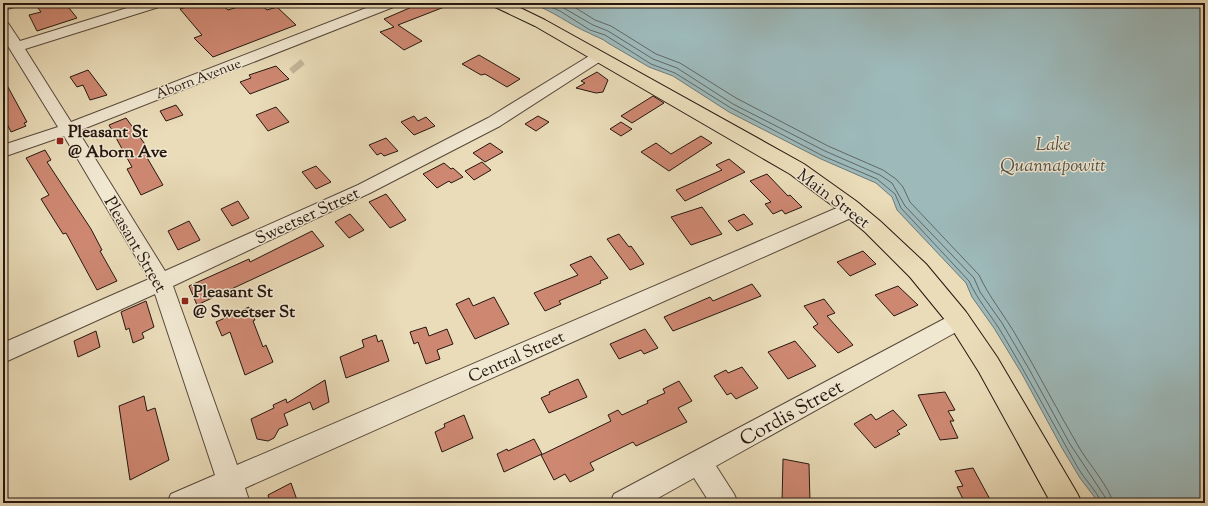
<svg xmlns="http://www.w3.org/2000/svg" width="1208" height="506" viewBox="0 0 1208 506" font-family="'Sorts Mill Goudy',serif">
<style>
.water{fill:#9db9ba;stroke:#6d7876}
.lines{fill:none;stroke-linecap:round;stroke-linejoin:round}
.shore{stroke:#616864;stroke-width:1}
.building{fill:#ce8872;stroke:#25170f}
.minor-tunnel{stroke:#c3b597;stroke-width:15;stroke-dasharray:15 8;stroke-linecap:butt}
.minor-casing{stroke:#56483a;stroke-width:2}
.major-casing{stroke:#25170f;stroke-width:2}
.minor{fill:#f1e8d2;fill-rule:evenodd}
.major{fill:#eadcb9;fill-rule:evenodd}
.poi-dot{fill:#8f2418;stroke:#f1e8d2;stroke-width:1.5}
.labels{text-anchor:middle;stroke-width:3;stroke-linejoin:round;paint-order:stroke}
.far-street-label{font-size:14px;fill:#25170f;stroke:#f1e8d2}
.poi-label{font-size:17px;font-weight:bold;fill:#25170f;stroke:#f1e8d2;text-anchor:start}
.street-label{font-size:17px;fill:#25170f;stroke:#f1e8d2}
.water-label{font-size:18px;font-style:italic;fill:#4f504b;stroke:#f1e8d2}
.near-street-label{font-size:20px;fill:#25170f;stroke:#f1e8d2}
</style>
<rect width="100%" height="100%" fill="#eadcb9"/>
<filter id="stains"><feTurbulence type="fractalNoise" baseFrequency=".005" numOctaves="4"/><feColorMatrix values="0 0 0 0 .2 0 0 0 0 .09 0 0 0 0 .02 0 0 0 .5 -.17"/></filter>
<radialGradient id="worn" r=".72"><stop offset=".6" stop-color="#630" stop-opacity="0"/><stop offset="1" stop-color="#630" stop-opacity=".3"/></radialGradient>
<!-- water -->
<path class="water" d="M530,3H1205V503H1099L1080,478L1062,448L1022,374L994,328L972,297L966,283L897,210L892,197L876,183L821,159L729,112L673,76L649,67L608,43C602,38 596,37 589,33C568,24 554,11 530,3Z"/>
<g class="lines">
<!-- shore -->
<path class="shore" d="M541,3L560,11L590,30L605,35L651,64L675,73L731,108L823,156L877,179L895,194L901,208L969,281C978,301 992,316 1003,335C1029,379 1053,423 1078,468C1085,480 1096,490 1102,503
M555,3L593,25L608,31L653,59L677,68L733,104L825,151L880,175L892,183L905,206L974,278L980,292L1002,323L1029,369L1070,444L1105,497L1107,503
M568,3L595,20L611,26L656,54L680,63L736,98L828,146L883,170L896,179L903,187L910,202L979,275C989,297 1005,316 1017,337C1039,374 1058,412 1080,449C1089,464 1110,488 1113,503"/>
</g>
<!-- building -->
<path class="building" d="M54,3H65L77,18L37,31L29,15L41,12L38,8Z
M200,3H220L228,10L250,3H259L267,10L277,7L296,25L213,57L194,38L202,35L180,9Z
M421,3L452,4L398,25L422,41L404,50L380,32L394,27L384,19Z
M479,55L520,79L507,87L485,74L481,75L462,64Z
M276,66L289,79L250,94L240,82L251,78L249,75Z
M88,70L107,95L90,100L83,85L77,87L70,77Z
M597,72L608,80L603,92L596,93L576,88L585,83L581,81Z
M3,78L27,122L24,123L26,126L11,132L3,116Z
M653,96L664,103L632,123L621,116Z
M176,105L183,115L166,121L160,111Z
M276,107L289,122L268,131L256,115Z
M414,116L418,121L426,117L435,126L414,135L401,122Z
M538,116L549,122L536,131L525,124Z
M126,118L147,147L142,149L163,185L141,195L127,169L132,167L109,125Z
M621,122L632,129L621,136L610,129Z
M701,136L712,143L669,171L641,152L656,143L671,154Z
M386,138L398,151L384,156L381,153L377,155L369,145Z
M490,143L503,152L485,162L473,153Z
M45,150L51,160L47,162L91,229L102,250L100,251L117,281L97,290L66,233L63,234L41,199L49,195L26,158Z
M729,159L745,172L685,201L676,190L722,170L716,165Z
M482,162L491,170L474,180L465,171Z
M444,163L451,169L453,168L463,177L451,183L449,181L437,188L423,174Z
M316,166L331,182L316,189L302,172Z
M767,174L788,196L790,195L802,207L785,214L782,210L773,214L765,204L771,202L750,181Z
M386,194L406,220L390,228L369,202Z
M238,201L249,218L232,226L221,209Z
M702,207L722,234L691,245L671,217Z
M350,214L364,230L349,238L335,222Z
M744,214L753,224L737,231L728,221Z
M189,221L200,240L178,250L168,231Z
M312,231L324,246L197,305L189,286L249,259L250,262Z
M619,234L629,247L631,246L644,264L630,270L607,239Z
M863,251L876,264L850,276L837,262Z
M591,256L608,278L600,281L601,283L559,301L561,304L545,311L534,293L578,275L570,265Z
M752,284L761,296L673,331L664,317L710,297L713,301Z
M898,286L918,305L894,316L875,295Z
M494,297L509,324L475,339L456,304L469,298L473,306Z
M824,299L835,313L827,316L853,345L838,353L813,327L818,324L804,306Z
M146,301L154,327L142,333L144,338L133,343L129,328L126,330L121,312Z
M249,307L255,320L253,321L263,347L266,345L273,362L245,375L230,332L222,336L216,322Z
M426,327L429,336L447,329L453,344L437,350L440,359L426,364L418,342L414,344L410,332Z
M645,329L658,348L644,354L641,350L619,359L610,344Z
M96,331L100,347L78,357L74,341Z
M376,335L378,342L382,340L389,361L346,378L340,357L364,347L362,340Z
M795,341L816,366L788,379L768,352Z
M742,367L758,388L736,399L731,393L727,395L714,376L726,370L728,373Z
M578,379L587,397L549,413L541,398L550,394L549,392Z
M325,380L329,402L313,410L310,402L284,414L288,425L279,429L274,438L268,441L257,439L251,419L274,408L273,405L286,399L287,403Z
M679,381L692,401L678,408L687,422L636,446L633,442L590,463L594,470L570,482L565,474L554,480L541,455L611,421L608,415L618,410L622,415L648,403L647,401L665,393L663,389Z
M945,392L955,410L948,411L954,421H950L958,438L940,440L918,395Z
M144,396L147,411L155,408L169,460L130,480L119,406Z
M893,410L907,425L897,431L900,434L875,448L854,424L871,414L876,420Z
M464,415L473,438L442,452L435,432L445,427L444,424Z
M534,439L542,454L504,472L497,454L507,449L508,451Z
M783,459L809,464L810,503H782Z
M973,468L992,503H965L957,487L963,486L955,471Z
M291,483L298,503H270L268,495Z"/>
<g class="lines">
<!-- minor-tunnel -->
<path class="minor-tunnel" d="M295,64L299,69"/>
<!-- minor casing -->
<g class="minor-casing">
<path id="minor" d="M3,3H20L18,6L3,10Z
M143,3H164L162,6L25,49L71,122L379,3H398L396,6L78,131L165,271L358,185L488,118L594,53H604L606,56L604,59L500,126L370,193L173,286L237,465L846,204L853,202L860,204L862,209L860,214L245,488L250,503H224L222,498L210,503H167L171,494L215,475L155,294L3,363V343L149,279L64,136L3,157V145L58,127L3,38V22L8,23L20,41Z
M959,311L967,314L970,320L967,326L716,466L734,494L738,503H710L694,478L649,503H610L614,494Z"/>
</g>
<!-- major casing -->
<g class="major-casing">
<path id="major" d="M491,3H510L545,20L804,164L856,201L880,221L926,264L966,312L997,357L1077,493L1082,503H1051L979,372L950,326L910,277L865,232L841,212L790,174L535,26L493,6Z"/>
</g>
<!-- minor -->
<use href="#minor" class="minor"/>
<!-- major -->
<use href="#major" class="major"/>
</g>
<!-- markers -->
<g class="poi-dot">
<rect x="56" y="137" width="8" height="8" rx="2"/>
<rect x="181" y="297" width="8" height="8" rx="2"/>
</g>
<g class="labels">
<!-- far-street labels -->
<g class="far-street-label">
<text transform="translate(198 78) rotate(-21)" y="5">Aborn Avenue</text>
</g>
<!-- poi labels -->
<g class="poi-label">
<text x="68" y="137">Pleasant St<tspan x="68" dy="20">@ Aborn Ave</tspan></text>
<text x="193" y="297">Pleasant St<tspan x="193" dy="20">@ Sweetser St</tspan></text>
</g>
<!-- street labels -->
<g class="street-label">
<text transform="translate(834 198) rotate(37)" y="6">Main Street</text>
<text transform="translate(307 215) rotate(-25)" y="6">Sweetser Street</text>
<text transform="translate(136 244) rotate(60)" y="6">Pleasant Street</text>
<text transform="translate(516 356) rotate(-24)" y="6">Central Street</text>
</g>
<!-- water labels -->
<g class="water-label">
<text x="1053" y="150">Lake<tspan x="1053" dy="21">Quannapowitt</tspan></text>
</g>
<!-- near-street labels -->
<g class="near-street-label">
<text transform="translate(791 412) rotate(-29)" y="7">Cordis Street</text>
</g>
</g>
<!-- margin -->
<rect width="1208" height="506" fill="none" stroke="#eadcb9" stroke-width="16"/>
<rect x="4" y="4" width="1200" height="498" fill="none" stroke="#25170f" stroke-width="2"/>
<rect x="8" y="8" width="1192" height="490" fill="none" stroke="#25170f"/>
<rect width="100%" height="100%" filter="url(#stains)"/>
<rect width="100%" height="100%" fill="url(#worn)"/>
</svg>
